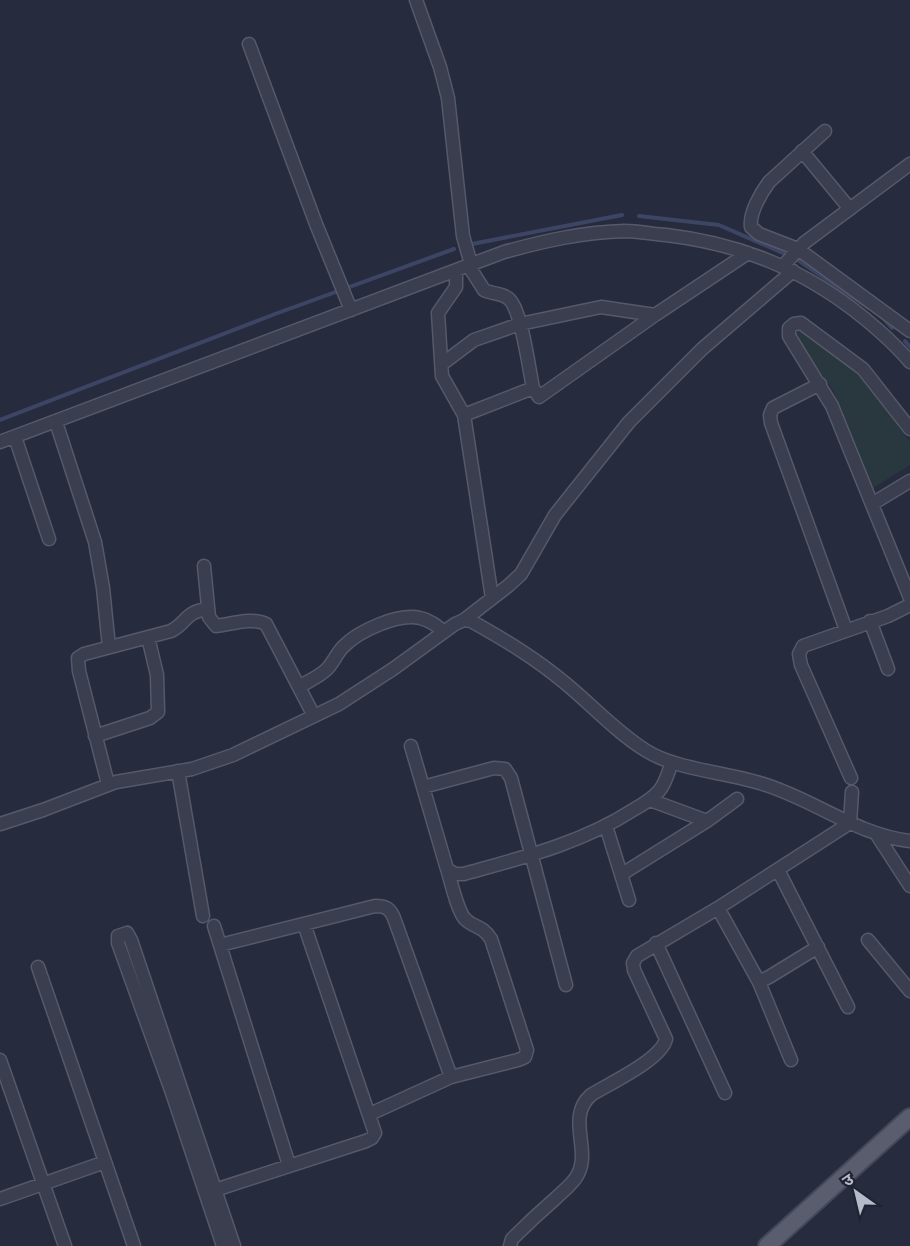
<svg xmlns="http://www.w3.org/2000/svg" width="910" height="1246" viewBox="0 0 910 1246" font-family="'Source Sans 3','Noto Sans Devanagari',sans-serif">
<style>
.green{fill:#29373f}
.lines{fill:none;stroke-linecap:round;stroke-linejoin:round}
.stream{stroke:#3d4565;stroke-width:4}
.minor-casing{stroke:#555969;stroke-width:15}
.major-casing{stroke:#444757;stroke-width:20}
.minor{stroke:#3a3e4e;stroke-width:12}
.major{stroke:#595d6e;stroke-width:16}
</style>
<rect width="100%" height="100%" fill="#272b3e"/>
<!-- green -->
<path class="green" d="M802,328L856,370L910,442V465L873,488L833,390L793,334Z"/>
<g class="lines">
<!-- stream -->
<path class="stream" d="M639,216L719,225L785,254
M472,244L622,215
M798,260L869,308
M883,318L892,328
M905,341L910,347
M0,420L275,314L454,249"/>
<!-- minor casing -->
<g class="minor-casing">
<path id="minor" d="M416,0L440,67L448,98L463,236L471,264
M249,44L316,224L351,310
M825,131L769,182C761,193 749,213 751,227L759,234L798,249L910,331
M802,151L850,209
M468,265L484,290C491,294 504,293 510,300C522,313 529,369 533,388L539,397L655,315L748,253
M783,266L804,243L910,164
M456,270V287L438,313L442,376L464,415L492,598
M442,364L474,340L520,324L601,307L655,315
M820,384L773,408L770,415L771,423L846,630
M464,415L533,388
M56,422L95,542L103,588L109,647
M910,429L863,369L801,323L794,324L789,328V336L832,406L910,598
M15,437L49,539
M0,442L504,252C544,241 583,232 625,231C638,231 652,234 666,235C742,244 805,270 864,318C881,332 896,345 910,362
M872,504L910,481
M204,566L209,617L216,626C232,624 252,617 266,624L314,716
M464,620L508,586L521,574L555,515L629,422L702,349L793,271
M870,621L888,669
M299,687C308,681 319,677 327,669C333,663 337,653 343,647C358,631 398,613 420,618C430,620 437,626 444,632
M95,736L150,718L158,712L157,675L148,637
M411,746L447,869L455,874H464C521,858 582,843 633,810C642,805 652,799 659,791C666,783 668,772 672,762
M178,771L203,916
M851,778L801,665L799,654L803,646L888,616L910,605
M108,784L79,671L78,658L84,654L171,631C188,622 184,612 208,609
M423,787L494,768L505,769L511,778L566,985
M650,800L707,821
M0,824L43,810L116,782L192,769L233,755L339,704L393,669L455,624L464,620L471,621C505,640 535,658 565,683C592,705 616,732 645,750C676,770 727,772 763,784C813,799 857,835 910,841
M606,826L629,900
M877,835L910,886
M778,870L848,1007
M622,874L707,821L737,799
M718,908L759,982L769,977L818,947
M214,926L289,1165
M868,940L910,991
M656,943L725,1093
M220,945L375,906C385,906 390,908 394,918L451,1077
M38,967L134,1246
M759,982L791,1060
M0,1060L65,1246
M370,1114L451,1077L518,1060L525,1057L527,1050L491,939C482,925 474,928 465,919C457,910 451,881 447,869
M209,1192L366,1141L372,1138L375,1133L304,924
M0,1199L105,1162
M223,1246L171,1090L118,943V936L127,933L131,940L234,1246
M510,1246L512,1239C526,1225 541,1211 556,1198C563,1191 574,1183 578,1174C591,1149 566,1117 591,1095C610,1083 661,1060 666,1039L634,970L633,963L637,956L718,908L850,823L852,792"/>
</g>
<!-- major casing -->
<g class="major-casing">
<path id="major" d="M767,1246L910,1117"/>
</g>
<!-- minor -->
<use href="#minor" class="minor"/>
<!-- major -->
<use href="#major" class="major"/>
</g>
<!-- north arrow -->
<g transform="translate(856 1192) rotate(326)" stroke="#1f2333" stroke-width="4.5" paint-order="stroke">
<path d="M0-4.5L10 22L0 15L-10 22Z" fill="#b7bac9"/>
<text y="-9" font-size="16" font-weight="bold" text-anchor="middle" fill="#b7bac9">उ</text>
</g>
</svg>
